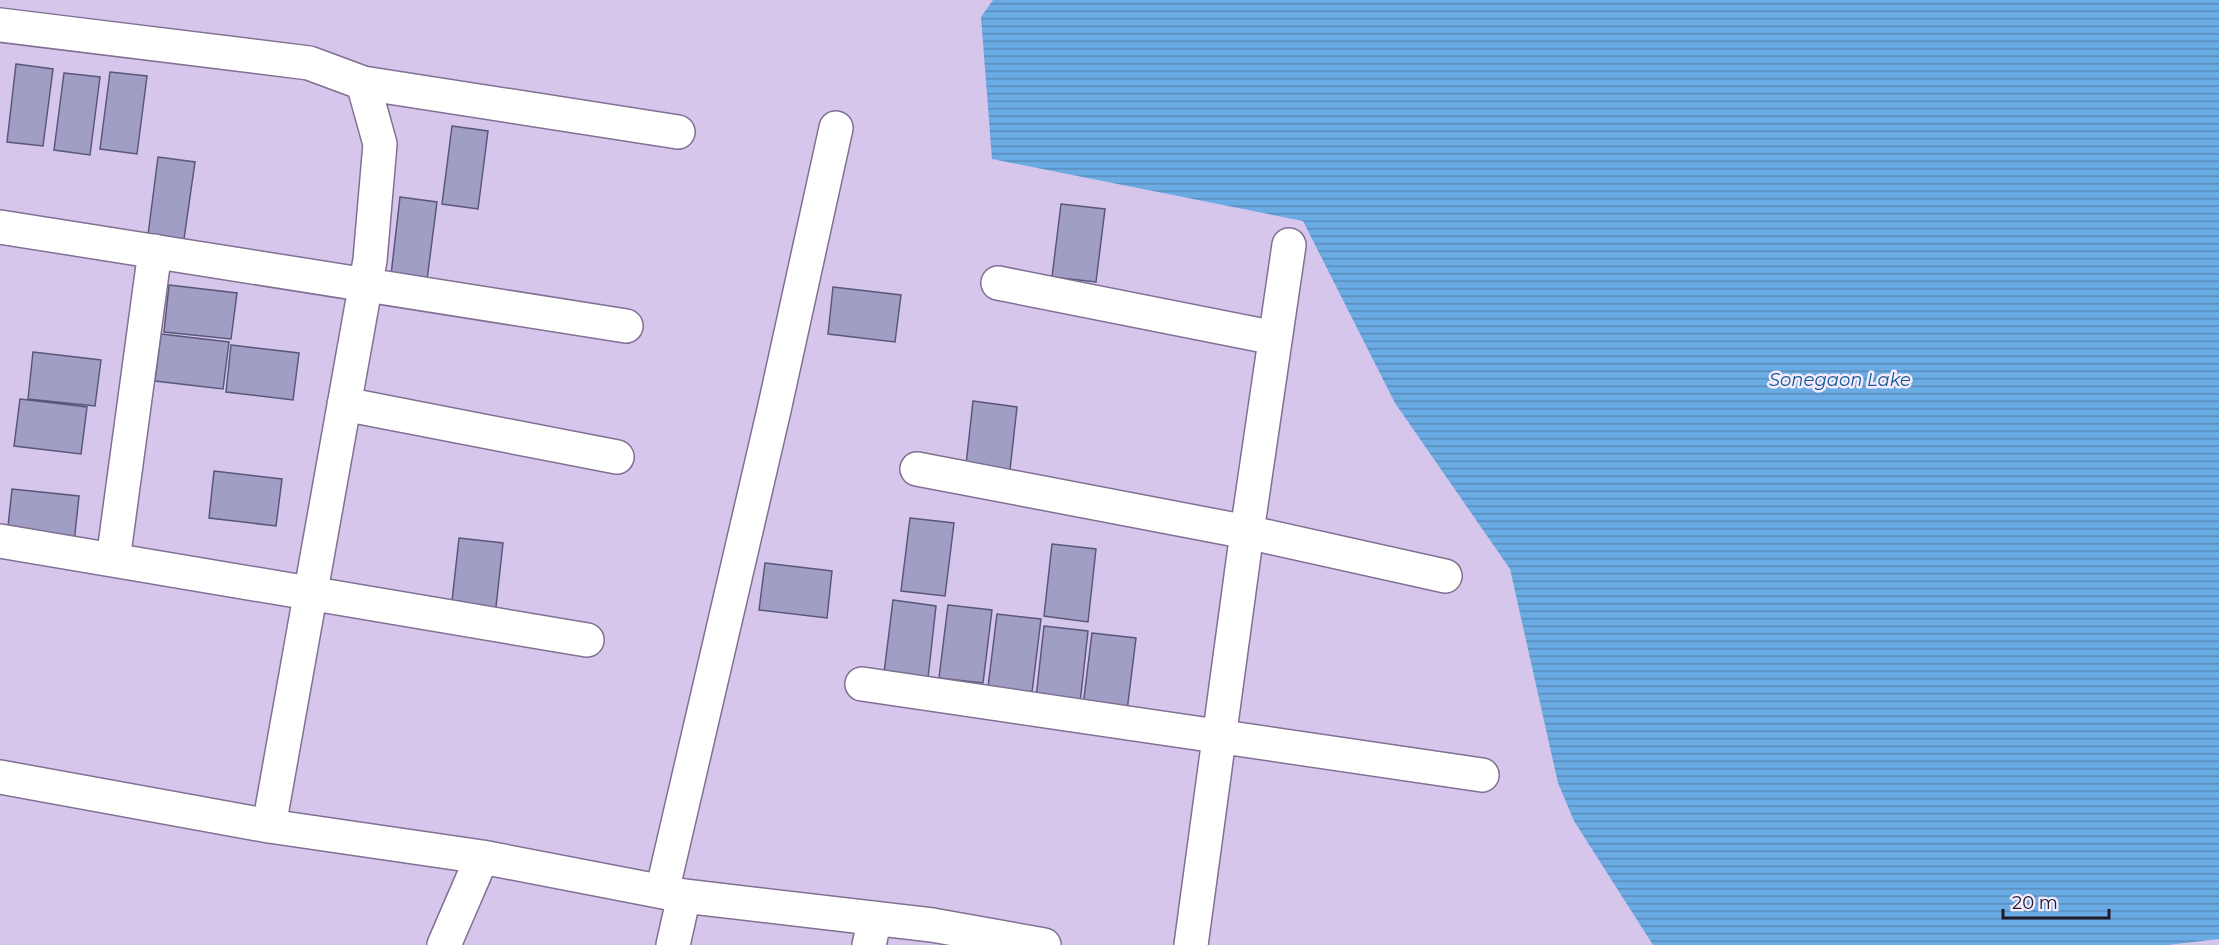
<svg xmlns="http://www.w3.org/2000/svg" width="2219" height="945" viewBox="0 0 2219 945" font-family="Montserrat,sans-serif">
<style>
.water{fill:url(#water-rules)}
.building{fill:#a09ec4;stroke:#5a587a;stroke-width:1.5}
.lines{fill:none;stroke-linecap:round;stroke-linejoin:round}
.minor-casing{stroke:#807092;stroke-width:36}
.minor{stroke:#fff;stroke-width:33}
.labels{text-anchor:middle;stroke-width:5;stroke-linejoin:round;paint-order:stroke}
.water-label{font-size:18px;font-style:italic;fill:#11598e;stroke:#f4ebfe}
</style>
<defs>
<pattern id="water-rules" width="6" height="5" patternUnits="userSpaceOnUse" patternTransform="scale(1.5)"><rect width="6" height="5" fill="#6babe4"/><path d="M0 2.5h6" fill="none" stroke="#588ab9"/></pattern>
</defs>
<rect width="100%" height="100%" fill="#d7c6eb"/>
<!-- water -->
<path class="water" d="M993,0H2219V939L2168,945H1653L1574,821L1558,783L1510,569L1395,403L1303,221L992,159L981,17Z"/>
<!-- building -->
<path class="building" d="M16,64L53,69L43,146L7,142Z
M110,72L147,76L137,154L100,149Z
M64,73L100,77L90,155L54,150Z
M452,126L488,131L478,209L442,204Z
M158,157L195,162L184,239L148,235Z
M400,197L437,202L427,280L391,275Z
M1061,204L1105,209L1096,282L1052,277Z
M169,285L237,293L231,339L164,332Z
M833,287L901,295L895,342L828,334Z
M161,334L229,342L223,389L155,381Z
M231,345L299,353L293,400L226,392Z
M33,352L101,360L95,406L28,399Z
M20,399L87,407L81,454L14,446Z
M973,401L1017,407L1009,479L965,474Z
M214,471L282,479L276,526L209,518Z
M12,489L79,496L74,543L7,536Z
M910,518L954,523L945,596L901,591Z
M459,538L503,543L495,616L451,610Z
M1052,544L1096,549L1088,622L1044,616Z
M765,563L832,571L827,618L759,610Z
M893,600L936,606L928,678L884,673Z
M948,605L992,610L983,683L939,678Z
M997,614L1041,619L1032,692L988,687Z
M1044,626L1088,631L1080,703L1036,698Z
M1092,633L1136,638L1127,711L1083,706Z"/>
<g class="lines">
<!-- minor casing -->
<g class="minor-casing">
<path id="minor" d="M0,25L309,63L363,83L380,144L370,260L269,826
M363,83L678,132
M0,227L626,326
M998,283L1275,338
M344,404L617,457
M917,469L1247,532L1445,576
M0,541L587,640
M113,560L155,251
M862,684L1482,775
M0,777L269,826L482,857L684,896L932,925L1044,945
M662,892L774,410L836,128
M444,945L482,857
M673,945L684,896
M869,945L875,918
M1191,945L1247,532L1289,245"/>
</g>
<!-- minor -->
<use href="#minor" class="minor"/>
</g>
<g class="labels">
<!-- water labels -->
<g class="water-label">
<text x="1840" y="386">Sonegaon Lake</text>
</g>
</g>
<!-- scale -->
<path d="M2003 909v9h106v-9" fill="none" stroke="#211a28" stroke-width="3"/>
<text x="2012" y="909" font-size="18" fill="#211a28" stroke="#f4ebfe" stroke-width="4.5" paint-order="stroke">20 m</text>
</svg>
